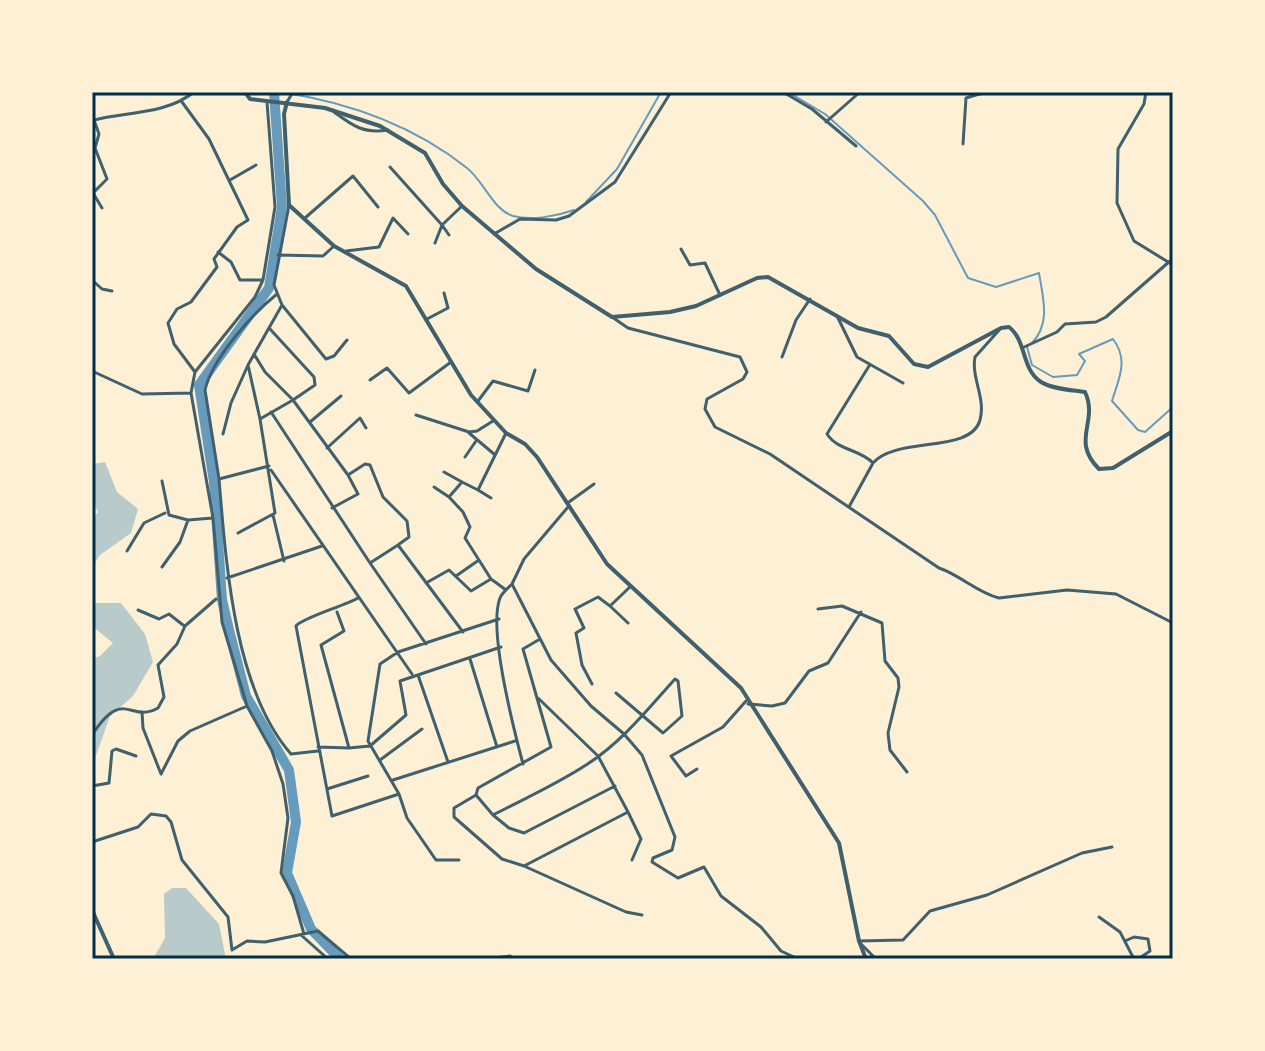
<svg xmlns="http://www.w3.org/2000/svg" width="1265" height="1051" viewBox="0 0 1265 1051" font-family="Signika,sans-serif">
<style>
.green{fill:#b9caca}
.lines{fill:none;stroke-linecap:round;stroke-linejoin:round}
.stream{stroke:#669bbc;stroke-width:2}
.river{stroke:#669bbc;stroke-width:10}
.minor{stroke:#3f606c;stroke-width:3}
.tertiary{stroke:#3f606c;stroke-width:4}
.neatline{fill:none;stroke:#003049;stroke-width:3}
</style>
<rect width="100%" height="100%" fill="#fdf0d5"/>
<!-- green -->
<path class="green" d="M105,462L117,492L138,509L131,533L100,555L92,567V520L98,512L92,500V464Z
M92,603H121L145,634L153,662L133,696L110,716L92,767V659L100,656L113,643L92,626Z
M172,888H186L219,924L226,959H153L165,938L164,894Z"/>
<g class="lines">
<!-- stream -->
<path class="stream" d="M280,92C347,102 413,125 467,168C483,180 493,210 513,216C532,221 557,216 574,210
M788,92L825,114L923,201L935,215L968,278L996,287L1039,273C1043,298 1051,323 1032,343
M586,202L617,169L661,92
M1027,347L1032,365L1053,377L1077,375L1085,361L1079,354L1113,339C1129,360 1119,378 1112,401L1138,430L1145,432L1173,407"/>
<!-- river -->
<path class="river" d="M274,92L282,207L269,288L199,385L214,482L222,600L230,634L246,696L289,770L296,822L287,873L311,929L340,959"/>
<!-- minor -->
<path class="minor" d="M783,92L812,109L856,146
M1146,92L1144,104L1118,149L1117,203L1134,241L1173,265
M1172,92L1173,94
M182,102L209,139L248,220L237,227L214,259L217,267L191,302L177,309L168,323L174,344L195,372
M267,102L275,207L263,280L255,297L195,372L191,393L213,518L222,622L247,706L272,751L283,784L288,818L281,873L293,896L304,934
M287,102L293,92
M334,112C353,126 364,134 388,130
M92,115L94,120C127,112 167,114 194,92
M94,120L99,134L95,148L107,179L93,193L102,208
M826,122L860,92
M963,144L966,98L986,92
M390,167L442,225L462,206
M230,180L256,165
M305,218L353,176L378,207
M494,234L520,219L556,220L569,216L615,182L671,92
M435,243L442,225L449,235
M681,249L690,265L705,263L720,295
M346,251L379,247L393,218L408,234
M218,252L231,262L240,280H263
M278,255L323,256L334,246
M92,280L102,289L112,291
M282,305L326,359L334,356L347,340
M612,317L628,328L740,357L747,372L743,379L707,399L705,409L715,427L770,454L939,568C960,575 978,593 999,598L1067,590L1116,594L1173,623
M838,318L857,357L903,383
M427,319L448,308L444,293
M1022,348L1057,332L1065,324L1096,322L1106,317L1170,261
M254,354L265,372L293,400L315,385L314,377L270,329
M782,357L796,320L810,299
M92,371L142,394L191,393
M370,380L387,368L409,393L451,362
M478,401L493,381L528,391L535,370
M271,412L370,563
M416,415L469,432L477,431L493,421
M260,419L248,365L282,305L274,285L289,205
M310,422L341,396
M469,433L494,454
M506,433L478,490L462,482L449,497L463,512L470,527L465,538L491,579L506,590
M223,434L231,403L248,365
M327,448L360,418L366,428
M465,457L476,441
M873,463C896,436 971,454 980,420C986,398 971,378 975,357L1001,328
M269,466L219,479C226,563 234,689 291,754L318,751
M271,470L412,674
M444,472L462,482
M219,479L205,390C212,359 252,314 277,294
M162,481L169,515L188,520L213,518
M434,487L449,497
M478,490L491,498
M569,502L594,484
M850,505L873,463C860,449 838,451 827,434L869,366
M568,507L524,559L512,584L551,660L591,706L624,734L642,755L675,837L672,850L653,858L652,862L678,878L704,867L721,896L761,927L781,951L798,959
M332,508L358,494L348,475
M273,515L284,561
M238,533L275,513L260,419L293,400L348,475L365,464L370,465L383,497L407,521L409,537L398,545
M127,551L144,523L165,513
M162,567L180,542L188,520
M456,576L479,560
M227,578L322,546
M426,583L449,570L471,591L491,579
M512,584C508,588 502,593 500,598C488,629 514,730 523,764
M358,598C344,606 302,618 296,626L332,816L399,794L368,741L380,664L398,652L499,619
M610,606L628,623
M818,609L842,606L882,623L885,661L898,678L899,687L888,733L890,750L907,772
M138,610L159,619L169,614L183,625
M337,612L344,631L321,645L349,748L370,746L406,715L400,681L501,647
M540,639L523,649L551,747L478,788L476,795L493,815C524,799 557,784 586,765C621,743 648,709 675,679L678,681L682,716L663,733L616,693
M426,644L370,563L398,545L463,632
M470,659L497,747
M418,675L448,762
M592,684L582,665L576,633L584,628L575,609L598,597L610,606L631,586
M748,704L772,706L785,703L809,671L828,663L861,612
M142,712L143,728L161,774L178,741L190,731L247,706
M92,735C124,686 130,724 158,708L164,697L158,665L177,644L185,626L216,599
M318,747L349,748
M380,760L422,729
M697,769L686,776L671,756L723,727L746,701
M393,780L515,741
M92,786L109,783L112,751L116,749L136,756
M327,789L368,776
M399,794L407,818L436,860H459
M476,795L454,808V817L502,859L524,866L628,812L598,756L538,698
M628,812L641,839L632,860
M493,815L509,828L524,833L615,786
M92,842L138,827L151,814L166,816L171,822L182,860L228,917L232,950L247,941L265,942L318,931L351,959
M524,866L626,912L642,915
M1099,917L1120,932L1134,959
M301,935L328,959
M859,941L903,940L930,911L987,895L1082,853L1112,847
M1125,941L1134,937L1148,939L1150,951L1138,959
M861,944L876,959
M488,959L510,956L515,959"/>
<!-- tertiary -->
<path class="tertiary" d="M245,92L250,99L325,108L380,126L425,153L443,184L462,206L536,269L612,317L670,312L696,306L757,278L768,277L858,328L889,336L914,364L928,367L1001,328L1009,327C1027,341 1021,369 1041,382C1052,389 1072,390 1085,392C1099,422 1070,440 1099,469L1113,468L1173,431
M287,102L284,114L289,205L334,246L406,286L471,395L506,433L525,444L537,457L607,564L741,688L839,843L859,941L866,959
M92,910L114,959"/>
</g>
<!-- border -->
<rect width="1265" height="1051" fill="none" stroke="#fdf0d5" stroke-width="188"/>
<rect x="94" y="94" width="1077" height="863" class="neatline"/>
</svg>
